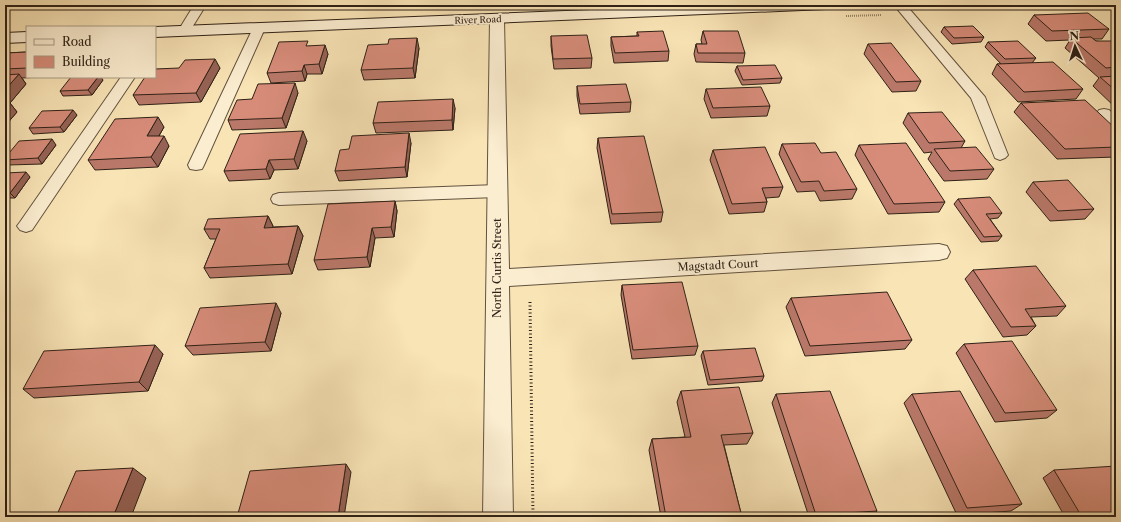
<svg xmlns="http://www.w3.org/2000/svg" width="1121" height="522" viewBox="0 0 1121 522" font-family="'Libre Caslon Text',serif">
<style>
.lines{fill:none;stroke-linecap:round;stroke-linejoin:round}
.lane-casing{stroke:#62523e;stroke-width:2}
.street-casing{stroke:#62523e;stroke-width:2}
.secondary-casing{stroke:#2f2116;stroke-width:2}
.path-far1{stroke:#2f2116;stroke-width:2;stroke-dasharray:0.5 1.5;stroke-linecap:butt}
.path{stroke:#2f2116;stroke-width:3;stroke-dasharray:1 2.5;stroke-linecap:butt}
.lane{fill:#fbedd0;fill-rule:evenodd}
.street{fill:#fbedd0;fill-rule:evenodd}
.secondary{fill:#fbedd0;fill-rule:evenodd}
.wall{fill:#b97869;stroke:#2f2116}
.shaded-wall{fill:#966255;stroke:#2f2116}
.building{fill:#d78c7a;stroke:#2f2116}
.labels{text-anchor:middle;stroke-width:3.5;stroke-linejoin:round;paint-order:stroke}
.far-street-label{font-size:9px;fill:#2f2116;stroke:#fbedd0}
.street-label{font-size:11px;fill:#2f2116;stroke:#fbedd0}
</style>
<rect width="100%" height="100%" fill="#f9e4b6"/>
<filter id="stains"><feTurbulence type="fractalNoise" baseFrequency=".005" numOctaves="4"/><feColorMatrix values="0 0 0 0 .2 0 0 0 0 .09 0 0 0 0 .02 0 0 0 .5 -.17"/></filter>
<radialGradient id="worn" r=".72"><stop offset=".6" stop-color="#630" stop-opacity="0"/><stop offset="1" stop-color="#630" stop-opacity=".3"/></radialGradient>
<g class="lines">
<!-- lane casing -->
<g class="lane-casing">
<path id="lane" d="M194,5H206L188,34H180L178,31Z
M894,5H906L985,97L1008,155L1005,158L1000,160L995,158L971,98Z
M259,24L263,25L265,28L204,165L202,169L196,170L190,169L188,165L253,28L255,25Z
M121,77H135L32,230L26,232L20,230L17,226L20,222Z
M1104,109L1109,110L1116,116V128L1111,127L1097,113L1099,110Z
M497,185L503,187L505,191L503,195L497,197L279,205L273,203L271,199L273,195L279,193Z"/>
</g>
<!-- street casing -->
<g class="street-casing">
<path id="street" d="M497,15L502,16L504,19L509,269L939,244L947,246L950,252L947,258L939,260L509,286L513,517H483L490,19L492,16Z"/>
</g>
<!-- secondary casing -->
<g class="secondary-casing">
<path id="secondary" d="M719,5H833L831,8L826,9L155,37V27Z
M27,32V42L5,43V33Z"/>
</g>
<!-- path-far1 -->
<path class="path-far1" d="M846,16L881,15"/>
<!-- path -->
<path class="path" d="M530,302L533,517"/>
<!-- lane -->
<use href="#lane" class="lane"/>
<!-- street -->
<use href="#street" class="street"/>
<!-- secondary -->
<use href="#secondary" class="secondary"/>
</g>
<!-- wall -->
<path class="wall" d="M155,5H172L155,6Z
M1034,15L1109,29L1102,39H1093L1096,41L1116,43V108L1093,86L1099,78L1065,48L1070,40L1046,41L1028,24Z
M944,27L984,37L981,42L952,44L941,32Z
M703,31L745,53L743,63L696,62L694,54L696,44H702L701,40Z
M637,32L669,51L668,61L614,63L611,46V37L637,36Z
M551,36L592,58L591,68L554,69L551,46Z
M988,42L1036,58L1032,63L1083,89L1076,99L1018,102L992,74L997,64H1001L985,47Z
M388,44L419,48L415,78L364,80L361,70Z
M868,44L921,81L916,91L892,92L864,54Z
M309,46L328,54L322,74H307L305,81L271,83L267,73Z
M27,52V77H41L22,78L26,84L10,103L17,112L5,126V53Z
M737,66L782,78L780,83L742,85L735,71Z
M220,68L201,102L139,105L133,95Z
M103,80L92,95L63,96L60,91Z
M577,86L631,102L630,112L580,114L577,96Z
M706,89L770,106L767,116L711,118L704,99Z
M298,93L286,128L232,130L228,120L252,99Z
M1021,103L1116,129V157L1057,159L1014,112Z
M455,108L453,130L376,133L373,123Z
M908,113L965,141L961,148L994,169L987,179L944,181L928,159L932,152L924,153L903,123Z
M77,115L64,132L33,134L29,128Z
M164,127L159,136L169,146L158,167L95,170L88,160Z
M598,138L663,212L661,222L611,224L597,148Z
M307,141L298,169L274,170L270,179L229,181L224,171Z
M411,143L407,177L339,181L335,171L349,149Z
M782,144L821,153L857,189L852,199L820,201L815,191L797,192L779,154Z
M56,145L42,164L8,165L5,161V158Z
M859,145L945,202L939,212L888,214L855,155Z
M713,150L783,187L779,197L766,198L767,202L764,212L729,214L710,160Z
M5,173L30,177L15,198H5Z
M1033,182L1094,209L1085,219L1050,221L1026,192Z
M958,199L1002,213L998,218L990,219L1002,236L998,241L981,242L954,204Z
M395,201L397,211L394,237L375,238L370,267L318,270L314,260Z
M268,216L273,226L272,227L298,226L303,236L292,274L210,278L204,268L216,239H210L204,229Z
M973,270L1066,306L1057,316L1031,317L1036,326L1027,335L1003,337L965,279Z
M622,285L698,346L695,355L632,359L621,295Z
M791,298L912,340L905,349L805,356L786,307Z
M281,313L271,351L193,355L185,346Z
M964,344L1057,410L1047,418L995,422L956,353Z
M703,351L764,376L762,381L708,385L701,356Z
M163,354L148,391L34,398L23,389Z
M681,391L753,433L747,444L724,445L742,517H661L649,450L652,439L685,437L677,402Z
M776,394L877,511L871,517H809L772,403Z
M912,394L1022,504L1011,511L957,515L904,403Z
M1054,470L1116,517H1065L1043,478Z"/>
<!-- shaded-wall -->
<path class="shaded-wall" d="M417,38L419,48L415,78L413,68Z
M325,45L328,54L322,74L319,64Z
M215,59L220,68L201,102L196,93Z
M304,65L307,74L305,81L302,71Z
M19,74L26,84L10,103L17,112L5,126V90Z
M98,77H101L103,80L92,95L88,90Z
M295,83L298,93L286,128L282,118Z
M453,99L455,108L453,130L452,120Z
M73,110L77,115L64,132L60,127Z
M158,117L164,127L153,146L147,136Z
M303,131L307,141L298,169L294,159Z
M409,133L411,143L407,177L405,167Z
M164,136L169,146L158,167L151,157Z
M52,139L56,145L42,164L38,158Z
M269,160L274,170L270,179L266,169Z
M26,172L30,177L15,198L10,193Z
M395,201L397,211L394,237L391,227Z
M268,216L273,226L269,237L264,228Z
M298,226L303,236L292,274L288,264Z
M372,228L375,238L370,267L367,257Z
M276,303L281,313L271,351L265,342Z
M155,345L163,354L148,391L139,382Z
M346,464L351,472L344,517H338Z
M133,468L146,478L131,517H113Z"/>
<!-- building -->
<path class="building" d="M1088,13L1109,29L1052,31L1034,15Z
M973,26L984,37L954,38L944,27Z
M663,31L669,51L615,53L611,37L639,36L637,32Z
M703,31H738L745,53H698L696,44H707Z
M587,35L592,58L553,59L551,36Z
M1091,37L1096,41H1113L1116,43V67L1106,68L1071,38Z
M417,38L413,68L361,70L368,45L388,44L389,39Z
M308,41L306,46L325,45L319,64L304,65L302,71L267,73L279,42Z
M1018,41L1036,58L1005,59L988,42Z
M891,43L921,81L896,82L868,44Z
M27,52V68L5,69V53Z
M215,59L196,93L133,95L145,77H155V69L179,68L185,60Z
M1053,62L1083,89L1024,92L997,64Z
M775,65L782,78L743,80L737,66Z
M19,74L5,90V75Z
M1116,76V91L1100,77Z
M71,77H98L88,90L60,91Z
M295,83L282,118L228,120L237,100L252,99L258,84Z
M626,84L631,102L580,104L577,86Z
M761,87L770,106L713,108L706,89Z
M453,99L452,120L373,123L378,102Z
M1085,100L1116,129V147L1065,149L1021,103Z
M5,102H9L5,106Z
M73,110L60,127L29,128L42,111Z
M942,112L965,141L929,143L908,113Z
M158,117L147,136H164L151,157L88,160L115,119Z
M303,131L294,159L269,160L266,169L224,171L240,134Z
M409,133L405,167L335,171L340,150L349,149L352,136Z
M644,136L663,212L612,214L598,138Z
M52,139L38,158L5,160V158L19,141Z
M815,143L821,153L836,152L857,189L824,191L819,181L801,182L782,144Z
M906,143L945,202L894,204L859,145Z
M765,147L783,187L762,188L767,202L732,204L713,150Z
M976,147L994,169L950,171L934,149Z
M26,172L10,193H5V173Z
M1068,180L1094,209L1058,211L1033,182Z
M990,197L1002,213L986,214L1002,236L984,237L958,199Z
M395,201L391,227L372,228L367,257L314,260L328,204Z
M268,216L264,228L298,226L288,264L204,268L220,229H204L208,219Z
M1036,266L1066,306L1025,309L1036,326L1011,327L973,270Z
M682,282L698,346L633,350L622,285Z
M887,292L912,340L810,346L791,298Z
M276,303L265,342L185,346L200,308Z
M1012,341L1057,410L1005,413L964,344Z
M155,345L139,382L23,389L44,351Z
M755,348L764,376L710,380L703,351Z
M739,387L753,433L721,435L742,517H666L652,439L691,437L681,391Z
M830,391L877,511L816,515L776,394Z
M960,391L1022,504L967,508L912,394Z
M346,464L338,517H237L250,471Z
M1116,466V517H1082L1054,470Z
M133,468L113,517H56L76,471Z"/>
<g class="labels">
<!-- far-street labels -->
<g class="far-street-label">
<text transform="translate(478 20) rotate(-2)" y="3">River Road</text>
</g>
<!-- street labels -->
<g class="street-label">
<text transform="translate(718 265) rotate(-3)" y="4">Magstadt Court</text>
<text transform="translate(497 268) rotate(-90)" y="4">North Curtis Street</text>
</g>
</g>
<!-- margin -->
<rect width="1121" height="522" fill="none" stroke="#f9e4b6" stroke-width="20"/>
<rect x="6" y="6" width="1109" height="510" fill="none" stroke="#2f2116" stroke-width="2"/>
<rect x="10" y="10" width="1101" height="502" fill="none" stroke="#2f2116"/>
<!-- legend -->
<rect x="26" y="26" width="130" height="52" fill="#fbedd0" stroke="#a99b86"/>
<rect x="34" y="39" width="20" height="6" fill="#fbedd0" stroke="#a99b86"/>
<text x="62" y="46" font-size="12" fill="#2f2116">Road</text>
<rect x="34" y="56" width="20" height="12" fill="#d78c7a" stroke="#a99b86"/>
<text x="62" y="66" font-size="12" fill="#2f2116">Building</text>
<!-- north arrow -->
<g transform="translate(1075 46) rotate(356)" stroke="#fbedd0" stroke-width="3" paint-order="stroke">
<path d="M0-3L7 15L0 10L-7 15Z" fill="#2f2116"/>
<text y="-6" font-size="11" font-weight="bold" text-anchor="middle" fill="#2f2116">N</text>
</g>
<rect width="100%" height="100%" filter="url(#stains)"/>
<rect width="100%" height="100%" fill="url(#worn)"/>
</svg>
